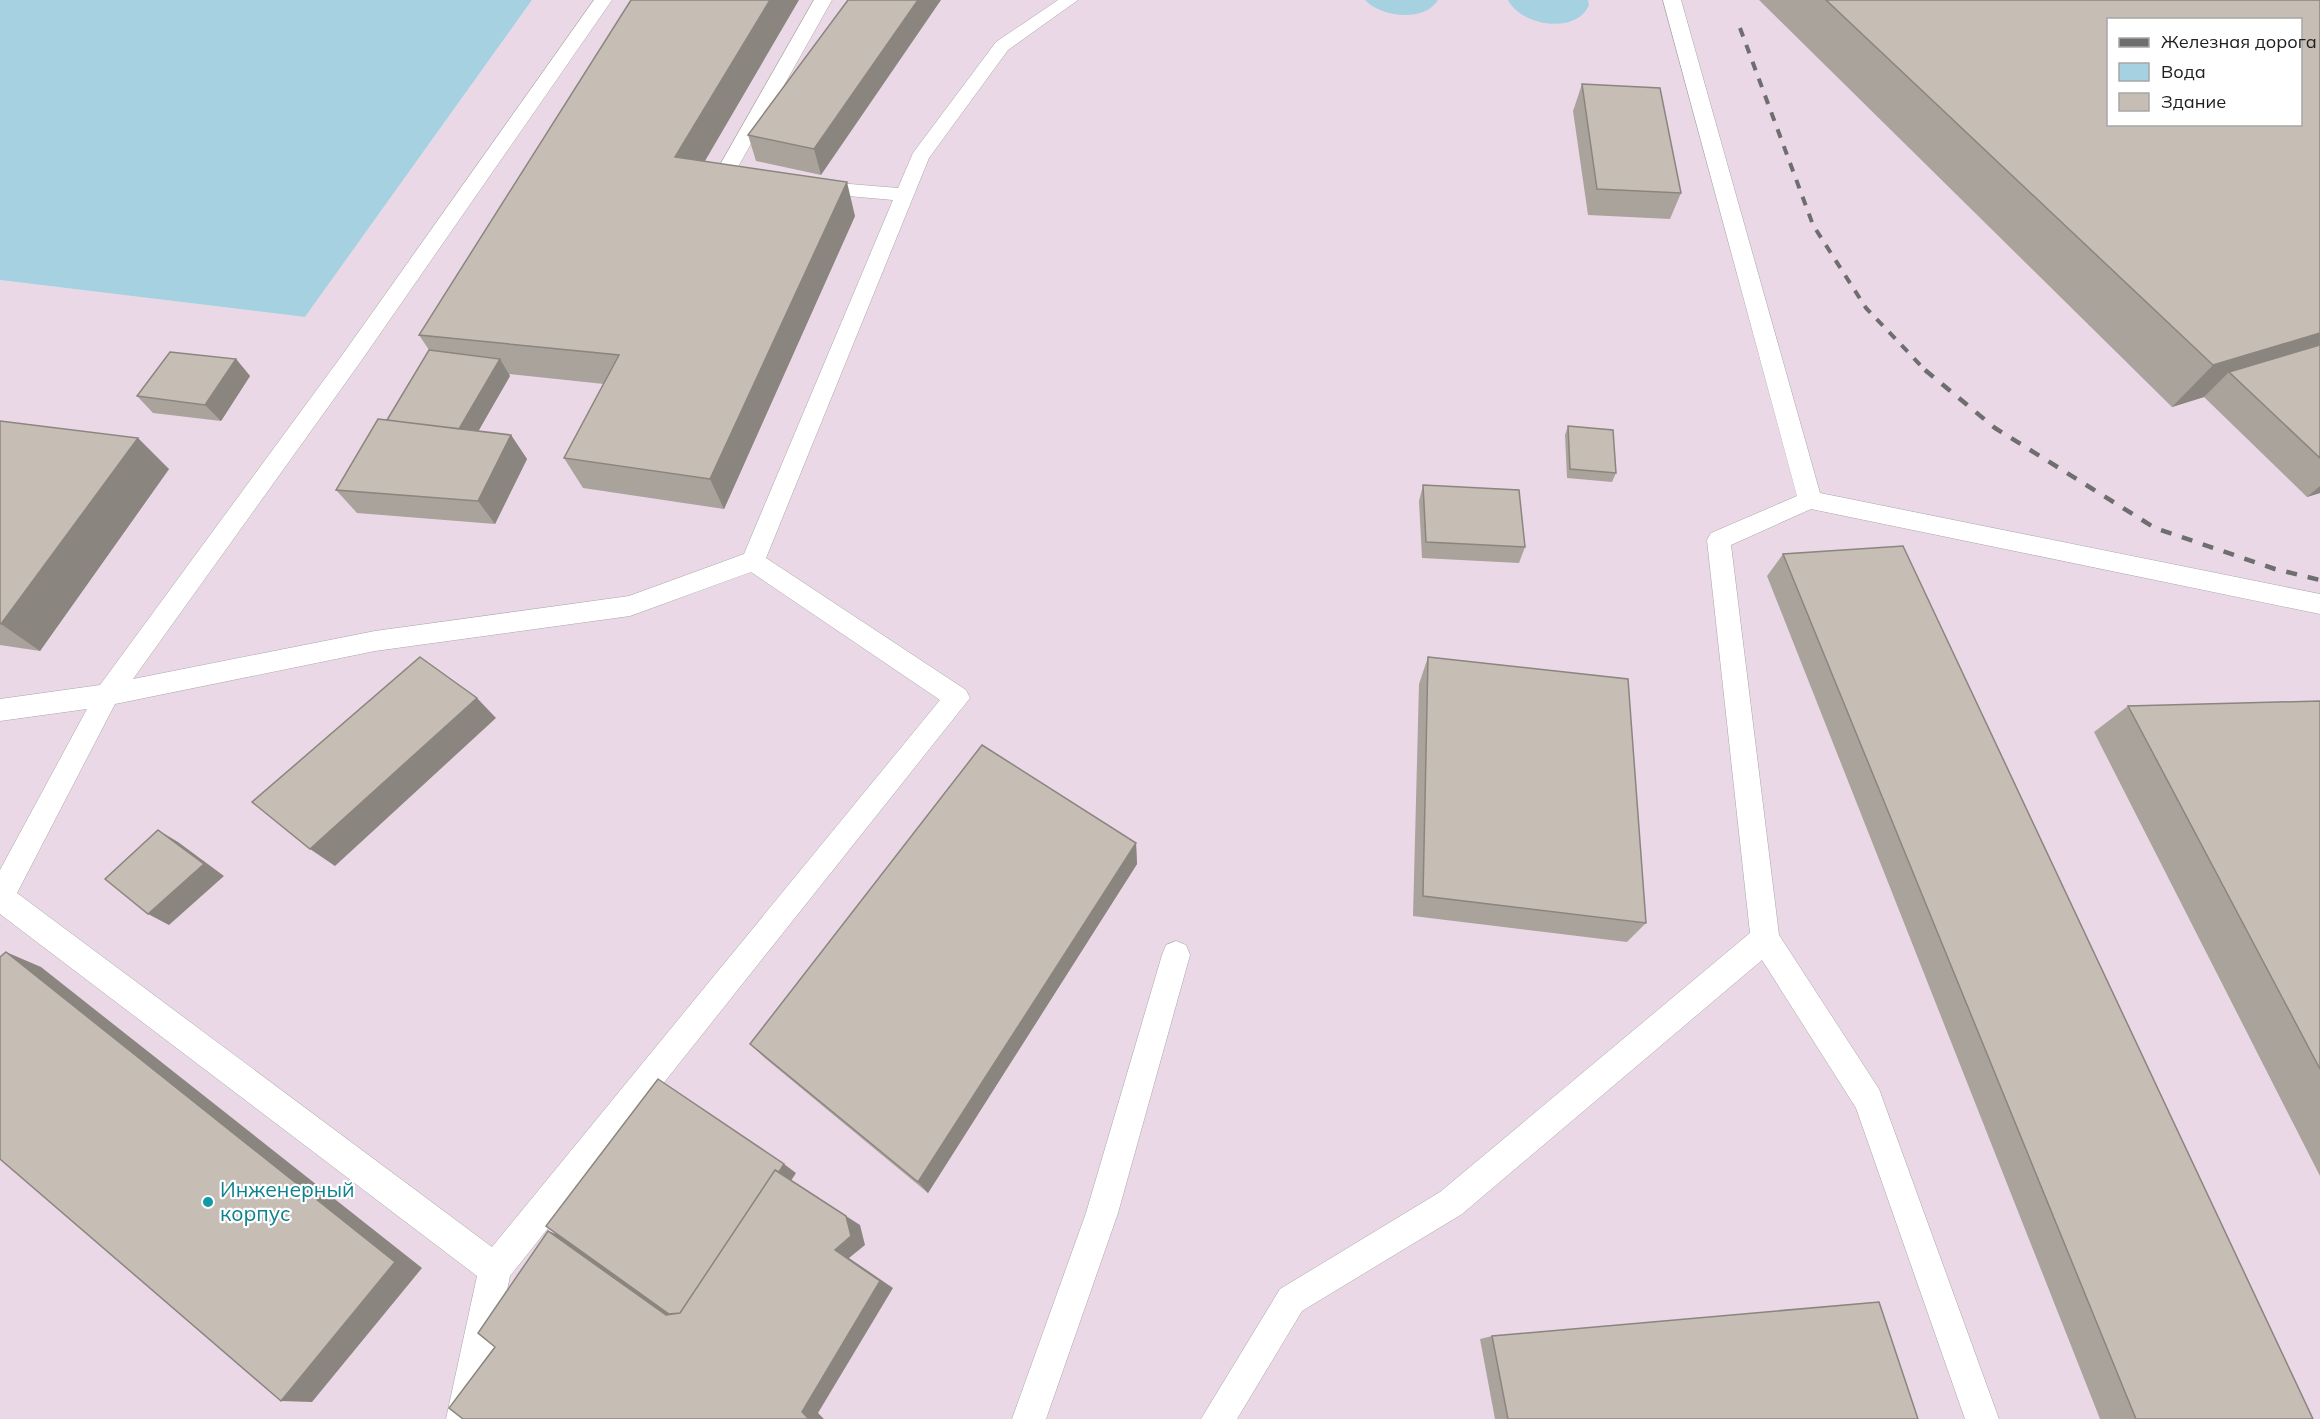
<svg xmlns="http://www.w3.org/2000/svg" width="2320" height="1419" viewBox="0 0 2320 1419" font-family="Mulish,sans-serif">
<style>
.industrial{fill:#ebd8e6;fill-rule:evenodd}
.water{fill:#a5d1e1}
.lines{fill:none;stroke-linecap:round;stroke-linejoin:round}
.lane-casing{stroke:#a7a7a7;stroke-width:1}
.lane{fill:#fff;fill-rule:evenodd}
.rail-far1{stroke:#6e6e6e;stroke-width:4;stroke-dasharray:9 9;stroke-linecap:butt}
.rail{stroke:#6e6e6e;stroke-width:4.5;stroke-dasharray:11 11;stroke-linecap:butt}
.wall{fill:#aaa39c}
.shaded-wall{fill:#8b857f}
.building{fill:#c6beb5;stroke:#8b857f;stroke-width:1.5;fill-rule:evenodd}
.culture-dot{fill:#0f9aa8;stroke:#fff;stroke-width:2}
.labels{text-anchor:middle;stroke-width:4.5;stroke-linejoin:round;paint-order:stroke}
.near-culture-label{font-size:21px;fill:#0d838f;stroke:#fff;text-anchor:start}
</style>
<rect width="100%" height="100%" fill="#f1eee6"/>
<!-- industrial -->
<path class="industrial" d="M532,0H2320V1419H0V280L305,317ZM2108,20H2300V124H2108Z"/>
<!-- water -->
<path class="water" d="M0,0H532L305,317L0,280Z
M1365,0H1438C1424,23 1381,17 1365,0Z
M1508,0H1588L1589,5C1577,35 1521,26 1508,0Z"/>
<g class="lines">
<!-- lane casing -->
<g class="lane-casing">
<path id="lane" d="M594,0H612L359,364L133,679L375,631L629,596L744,554L893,200L814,193L807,192L804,187L807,182L814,181L898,188L913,153L996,42L1058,0H1078L1008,50L929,158L766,558L966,690L970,698L510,1276L480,1419H446L477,1276L0,914V870L87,709L0,721V699L100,685L343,354ZM751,572L940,700L492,1247L17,893L115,704L375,651L630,616Z
M814,0H832L734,174L748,177L751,181L748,185L741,187L715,183L712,179Z
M1663,0H1681L1820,493L2320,594V614L1811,509L1731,545L1779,935L1879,1089L1999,1419H1965L1856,1108L1762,960L1462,1214L1302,1311L1237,1419H1201L1280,1289L1440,1192L1750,933L1707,540L1711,533L1797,496Z
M1176,941L1186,945L1190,955L1118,1213L1046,1419H1012L1086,1213L1162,955L1166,945Z"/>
</g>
<!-- lane -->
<use href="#lane" class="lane"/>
<!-- rail-far1 -->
<path class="rail-far1" d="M1740,28L1813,225L1866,308L1927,372"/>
<!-- rail -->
<path class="rail" d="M1925,370L1995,428L2155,528L2275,569L2320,580"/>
</g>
<!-- wall -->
<path class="wall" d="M848,0L821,175L756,161L748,135Z
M1759,0H2320V493L2307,497L2204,397L2172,407Z
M1582,84L1681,193L1670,219L1588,215L1573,111Z
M705,161L855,216L724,509L583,488L564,458L604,384L509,374L510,376L478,431L511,435L527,459L495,524L357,513L336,490L387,420L429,350L419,335Z
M236,359L250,376L221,421L153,413L137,396Z
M0,421L169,469L40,651L0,645Z
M1568,426L1616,473L1612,482L1567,478L1565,435Z
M1423,485L1525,547L1519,563L1422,558L1419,501Z
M1783,554L2313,1419H2100L1767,576Z
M1428,657L1646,923L1627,942L1413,916L1419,684Z
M2320,701V1176L2094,732L2128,706Z
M1136,843L1137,864L928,1193L766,1059L750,1044Z
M1492,1336L1918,1419H1495L1480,1339Z"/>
<!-- shaded-wall -->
<path class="shaded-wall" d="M770,0H799L688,190L675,157Z
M918,0H941L821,175L814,149Z
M847,182L855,216L724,509L710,479Z
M2320,333V362L2229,372L2204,397L2172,407L2213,365Z
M236,359L250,376L221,421L205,405Z
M500,359L510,376L467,451L455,434Z
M511,435L527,459L495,524L478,501Z
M138,438L169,469L40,651L1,624Z
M2320,486V493L2307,497Z
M477,698L496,718L335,866L310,849Z
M158,830L178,842L224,876L169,925L148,914Z
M1136,843L1137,864L928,1193L918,1182Z
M6,952L41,967L422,1268L312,1402L281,1401Z
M784,1164L796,1173L701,1318L684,1314Z
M846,1216L860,1225L865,1245L849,1258L893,1288L818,1413L824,1419H809L802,1412L835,1250Z
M548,1231L574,1240L688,1320L666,1315Z"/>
<!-- building -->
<path class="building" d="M631,0H770L675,157L847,182L710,479L564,458L619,355L419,335Z
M848,0H918L814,149L748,135Z
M1826,0H2320V333L2213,365ZM2109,20H2301V124H2109Z
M1582,84L1660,88L1681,193L1597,189Z
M2320,345V458L2229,372Z
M429,350L500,359L459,429L387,420Z
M170,352L236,359L205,405L137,396Z
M378,419L511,435L478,501L336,490Z
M0,421L138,438L1,624L0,623Z
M1568,426L1613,430L1616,473L1570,469Z
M1423,485L1519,490L1525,547L1426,542Z
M1903,546L2313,1419H2136L1783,554Z
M420,657L477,698L310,849L252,802Z
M1428,657L1628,679L1646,923L1423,896Z
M2320,701V1069L2128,706Z
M982,745L1136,843L918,1182L750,1044Z
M158,830L204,864L148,914L105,879Z
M6,952L395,1262L281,1401L0,1159V957Z
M658,1079L784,1164L779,1172L775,1170L680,1313L669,1314L546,1226Z
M775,1170L846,1216L851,1236L835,1250L880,1281L802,1412L809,1419H463L449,1408L495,1347L478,1333L548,1231L666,1315L680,1313Z
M1879,1302L1918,1419H1508L1492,1336Z"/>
<!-- markers -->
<circle class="culture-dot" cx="208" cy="1202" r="6"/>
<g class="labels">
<!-- near-culture labels -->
<g class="near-culture-label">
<text x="220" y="1197">Инженерный<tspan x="220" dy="24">корпус</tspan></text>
</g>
</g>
<!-- legend -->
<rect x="2107" y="18" width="195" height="108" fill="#ffffff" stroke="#a6a6a6" stroke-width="1.5"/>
<rect x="2119" y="38" width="30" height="9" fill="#6e6e6e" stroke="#a6a6a6" stroke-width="1.5"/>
<text x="2161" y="48" font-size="18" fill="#202020">Железная дорога</text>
<rect x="2119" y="63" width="30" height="18" fill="#a5d1e1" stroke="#a6a6a6" stroke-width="1.5"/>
<text x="2161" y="78" font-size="18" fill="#202020">Вода</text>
<rect x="2119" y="93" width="30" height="18" fill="#c6beb5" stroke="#a6a6a6" stroke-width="1.5"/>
<text x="2161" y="108" font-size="18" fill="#202020">Здание</text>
</svg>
